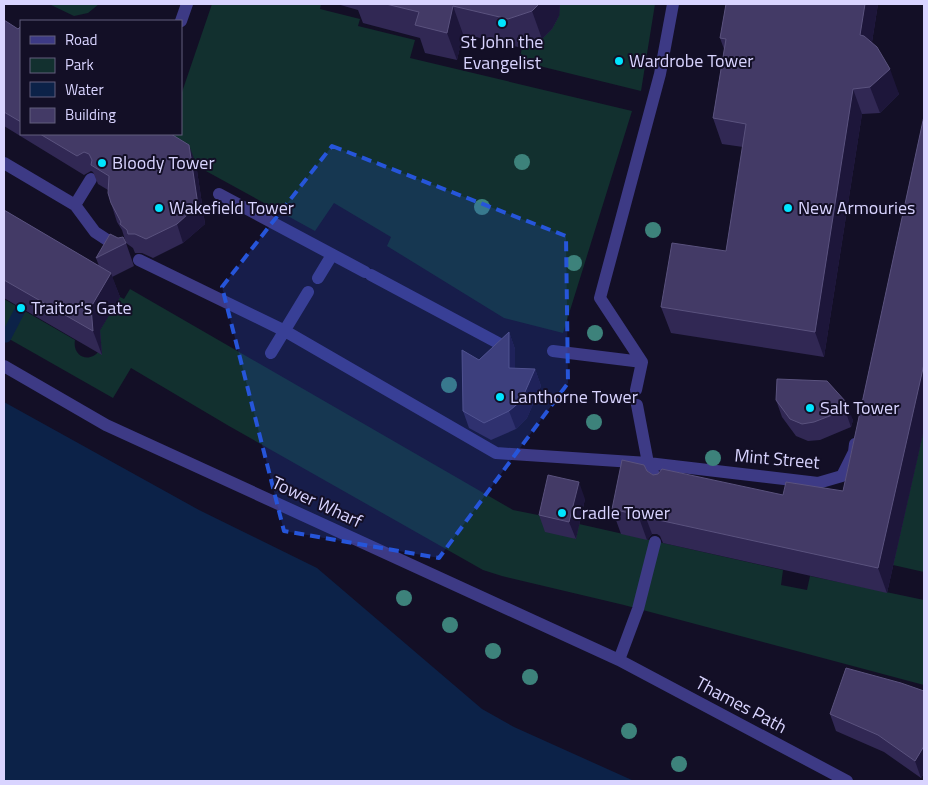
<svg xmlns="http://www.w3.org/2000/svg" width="928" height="785" viewBox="0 0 928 785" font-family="'Titillium Web',sans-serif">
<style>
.green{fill:#12302f}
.water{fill:#0c2248}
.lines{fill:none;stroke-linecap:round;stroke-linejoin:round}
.stream{stroke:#0c2248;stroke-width:11}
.minor{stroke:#3d3a85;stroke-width:12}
.tree{fill:#3d827b}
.wall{fill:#312854}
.shaded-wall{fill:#1d163a}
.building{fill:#433a66;stroke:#5a527e}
.marked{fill:#2655da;fill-opacity:0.2;stroke:#2655da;stroke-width:4;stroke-dasharray:10 6;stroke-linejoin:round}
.poi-dot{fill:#00e5ff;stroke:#130f26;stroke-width:2}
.labels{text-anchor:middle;stroke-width:4;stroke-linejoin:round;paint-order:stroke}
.poi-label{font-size:18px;fill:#d9d4ff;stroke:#130f26;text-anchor:start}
.street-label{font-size:18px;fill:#d9d4ff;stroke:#130f26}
</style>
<rect width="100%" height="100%" fill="#130f26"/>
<!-- green -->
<path class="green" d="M49,4H99L88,13L74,16Z
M212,4H321L320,9L360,19L358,26L415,40L410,58L632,111L563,333L504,318L387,246L391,237L334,203L315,231L164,148L168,134H181V95Z
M560,4H655L641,91L519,61L523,44L559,16Z
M130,289L513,510L548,517L575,539L579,524L783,570L781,585L807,590L810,576L924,600V685L624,605L502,576L483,570L229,426L131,368L113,398L4,336V299L75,340C72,356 89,364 99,351L97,335L120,297L124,299Z
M924,429V572L893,565Z"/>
<!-- water -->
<path class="water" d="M4,402L199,510L317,568L482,709L514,727L634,781H4Z"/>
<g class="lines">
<!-- stream -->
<path class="stream" d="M6,337L21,308"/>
<!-- minor -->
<path class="minor" d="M181,21L187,4
M4,163L75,205L91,179
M219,194L365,272
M75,205L95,232L121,249
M139,260L285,331L496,453L648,463L818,483L842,476L854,452L855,444
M371,275L500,344
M318,278L332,255
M553,351L642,362
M271,353L308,292
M4,366L106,425L619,660L847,781
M636,390L642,362L600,298L660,74L673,4
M637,405L648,463L662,491
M619,660L638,609L655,542"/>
</g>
<!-- trees -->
<g class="tree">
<circle cx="522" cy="162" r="8"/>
<circle cx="482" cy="207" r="8"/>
<circle cx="653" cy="230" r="8"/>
<circle cx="574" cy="263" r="8"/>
<circle cx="595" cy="333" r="8"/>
<circle cx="449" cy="385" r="8"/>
<circle cx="594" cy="422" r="8"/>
<circle cx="713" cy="458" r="8"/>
<circle cx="404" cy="598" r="8"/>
<circle cx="450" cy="625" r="8"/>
<circle cx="493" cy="651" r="8"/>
<circle cx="530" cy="677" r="8"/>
<circle cx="629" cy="731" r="8"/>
<circle cx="679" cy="764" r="8"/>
</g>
<!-- wall -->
<path class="wall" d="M337,4H560L559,16L552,29L542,39L518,47L463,34L457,60L425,53L420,38L363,23L358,10Z
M726,4H878L872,42L899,94L880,113L862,114L824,357L671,333L661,307L726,251L743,147L722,144L713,118L724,49L720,38Z
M4,20L18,29L21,28V134H171L196,164L205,224L183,243L153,258L142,253H135L133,248L126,243L122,230L117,222L111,203L108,190L98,184L93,172L91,171L84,175L4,126Z
M924,116V429L887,593L663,543L660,536L657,534H652L647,540L621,534L612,509L647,471L653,475L783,495L843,491Z
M4,210L99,266L96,258L126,243L134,266L112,277L120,297L100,330L102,355L4,298Z
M509,332L515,349V369H535L541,386L527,418L516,429L491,440L469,428L463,411L479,360Z
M827,381L853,420L851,427L820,440L808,441L796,436L782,417L776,400Z
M585,499L576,539L545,532L539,515Z
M924,691V773L921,778L884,752L836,731L830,714Z"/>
<!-- shaded-wall -->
<path class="shaded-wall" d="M539,4H560L559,16L552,29L542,39L532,11Z
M865,4H878L869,61L860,35Z
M453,6L463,34L457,60L447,33Z
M890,69L899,94L880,113L870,87Z
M853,89L862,114L824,357L815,332Z
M189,145L196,164L205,224L183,243L177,224Z
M111,273L120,297L100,330L102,355L93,331L91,307Z
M509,332L515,349V385L509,368Z
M924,364V429L887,593L878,568Z
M535,369L541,386L527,418L516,429L509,411Z
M846,402L853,420L851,427L845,410Z
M579,482L585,499L576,539L569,522Z
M643,510L652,534L647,540L638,515Z
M924,746V773L921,778L915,761Z"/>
<!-- building -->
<path class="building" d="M386,4H539L532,11L508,19L453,6L447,33L415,25L419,12Z
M726,4H865L860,35L864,36L877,47L890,69L870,87L853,89L815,332L661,307L672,243L726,251L746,124L713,118L726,39L720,38Z
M4,20L18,29L20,27L21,28V122L4,112Z
M924,116V364L878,568L654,519L652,512L648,509L643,510L638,515L612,509L622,460L644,465L647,471L653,475L658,474L662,469L783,495L786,482L843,491Z
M40,134H171L189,145L198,205L177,224L146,239L135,234H128L127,230L120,224L121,222L111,203L108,193L109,176L91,165L92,160L89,154L84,152L77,156Z
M4,210L111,273L91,307L93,331L4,280Z
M110,234L118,238L123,237L126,243L96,258Z
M509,332V368L535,369L521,401L509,411L484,423L463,411L462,350L479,360Z
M777,379L827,381L846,402L845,410L814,422L802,424L790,419L776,400Z
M548,475L579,482L569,522L539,515Z
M846,668L901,683L924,691V746L915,761L878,735L830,714Z"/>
<!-- marked area -->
<path class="marked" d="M332,146L566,236L568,383L439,558L284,531L222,287Z"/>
<!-- markers -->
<g class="poi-dot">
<circle cx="502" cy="23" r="5"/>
<circle cx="619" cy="61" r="5"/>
<circle cx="102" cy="163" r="5"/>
<circle cx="159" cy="208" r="5"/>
<circle cx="788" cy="208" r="5"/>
<circle cx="21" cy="308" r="5"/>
<circle cx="500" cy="397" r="5"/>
<circle cx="810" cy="408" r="5"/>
<circle cx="562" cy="513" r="5"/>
</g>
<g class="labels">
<!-- poi labels -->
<g class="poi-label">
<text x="502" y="48" text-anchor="middle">St John the<tspan x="502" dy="21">Evangelist</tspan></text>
<text x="629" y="67">Wardrobe Tower</text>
<text x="112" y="169">Bloody Tower</text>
<text x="169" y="214">Wakefield Tower</text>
<text x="798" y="214">New Armouries</text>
<text x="31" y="314">Traitor's Gate</text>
<text x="510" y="403">Lanthorne Tower</text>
<text x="820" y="414">Salt Tower</text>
<text x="572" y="519">Cradle Tower</text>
</g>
<!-- street labels -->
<g class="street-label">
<text transform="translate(777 459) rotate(5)" y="6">Mint Street</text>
<text transform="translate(317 502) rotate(25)" y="6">Tower Wharf</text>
<text transform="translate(741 705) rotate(28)" y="6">Thames Path</text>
</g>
</g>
<!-- border -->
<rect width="928" height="785" fill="none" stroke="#d9d4ff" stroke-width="10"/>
<!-- legend -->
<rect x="20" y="20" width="162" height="115" fill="#130f26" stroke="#625e7d"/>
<rect x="30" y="36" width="25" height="8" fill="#3d3a85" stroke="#625e7d"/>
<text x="65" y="45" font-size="15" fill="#d9d4ff">Road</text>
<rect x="30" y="58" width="25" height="15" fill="#12302f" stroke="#625e7d"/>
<text x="65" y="70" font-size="15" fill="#d9d4ff">Park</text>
<rect x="30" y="82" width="25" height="15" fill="#0c2248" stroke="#625e7d"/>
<text x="65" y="95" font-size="15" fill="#d9d4ff">Water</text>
<rect x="30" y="108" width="25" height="15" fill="#433a66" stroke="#625e7d"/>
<text x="65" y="120" font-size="15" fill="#d9d4ff">Building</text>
</svg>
